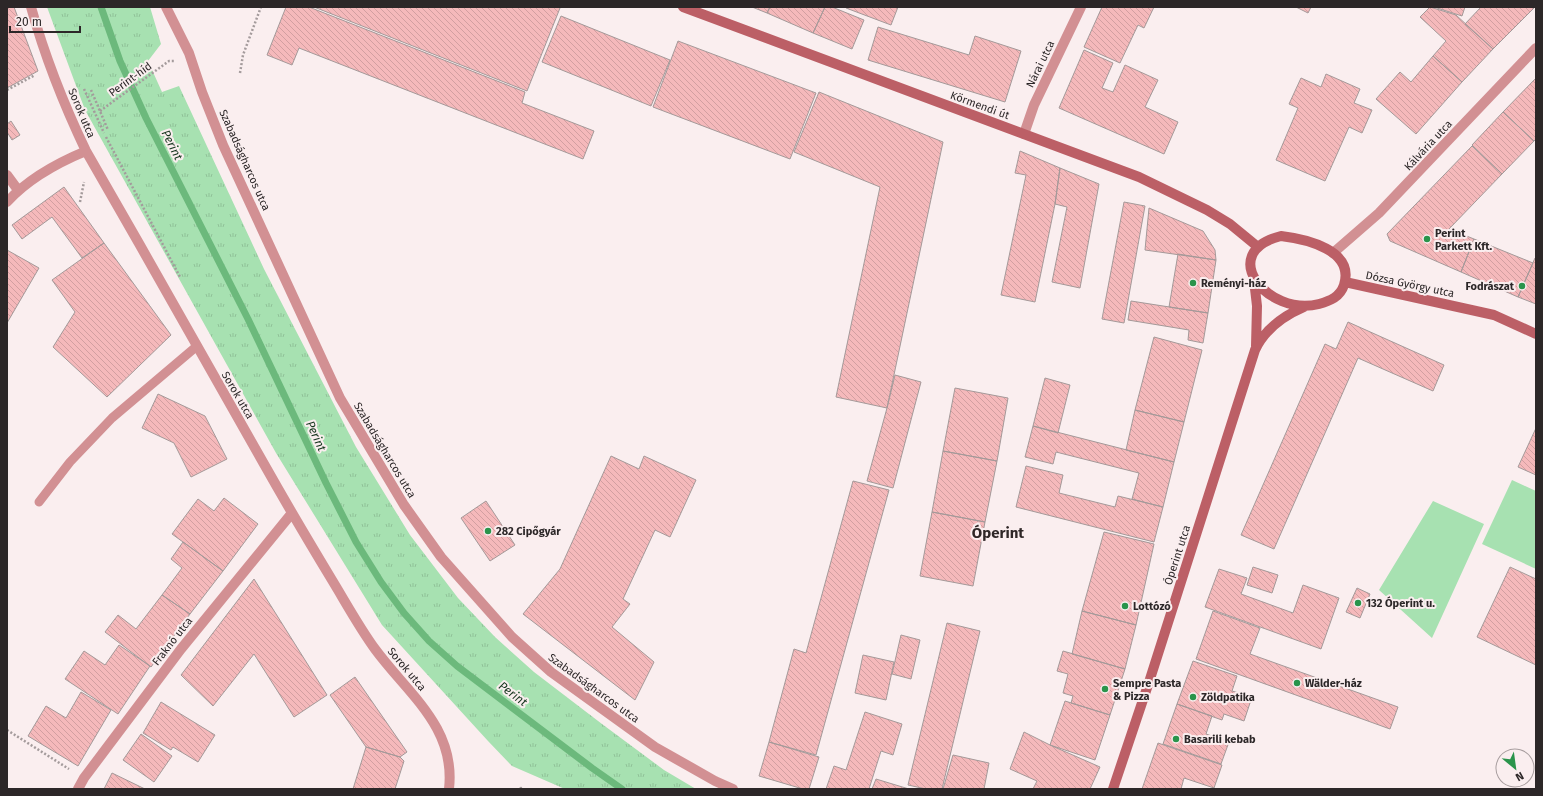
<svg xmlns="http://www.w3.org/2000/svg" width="1543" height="796" viewBox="0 0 1543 796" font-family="'Fira Sans',sans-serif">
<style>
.grass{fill:url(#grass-tufts)}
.garden{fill:#a7e1b1}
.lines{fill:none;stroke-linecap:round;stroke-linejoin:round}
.stream{stroke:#6cb97c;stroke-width:7}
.building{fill:url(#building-back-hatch);stroke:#a49999}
.path{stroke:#a49b9c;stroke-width:2.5;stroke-dasharray:2 2;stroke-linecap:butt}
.lane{stroke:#d29093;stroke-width:9}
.street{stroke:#d29093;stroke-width:10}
.secondary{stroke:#bc5f66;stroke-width:10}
.poi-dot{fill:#2a944b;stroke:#faeeef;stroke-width:1.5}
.labels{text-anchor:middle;stroke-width:4;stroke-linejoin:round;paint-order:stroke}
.street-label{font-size:11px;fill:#2c2728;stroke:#faeeef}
.poi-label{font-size:11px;font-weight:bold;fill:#2c2728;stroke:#faeeef;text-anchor:start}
.water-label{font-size:12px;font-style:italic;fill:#16361e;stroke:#faeeef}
.district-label{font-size:15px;font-weight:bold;fill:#2f2727;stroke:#faeeef}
</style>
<defs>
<pattern id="grass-tufts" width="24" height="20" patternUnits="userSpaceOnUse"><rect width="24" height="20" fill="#a7e1b1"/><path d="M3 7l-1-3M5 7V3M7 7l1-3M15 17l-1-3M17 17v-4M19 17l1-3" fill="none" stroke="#90c198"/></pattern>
<pattern id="building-back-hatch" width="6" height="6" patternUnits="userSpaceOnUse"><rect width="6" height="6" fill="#f5b9bb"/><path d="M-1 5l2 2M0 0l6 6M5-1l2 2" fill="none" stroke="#d29fa1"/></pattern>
</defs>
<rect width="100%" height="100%" fill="#faeeef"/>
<!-- grass -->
<path class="grass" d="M47,7H150L161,44L148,61L162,92L179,86L264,269L356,447L410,535L458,598L495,637L534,672L602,724L664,770L696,789H565L512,766L488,741L382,625L276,453L85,110Z"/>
<!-- garden -->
<path class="garden" d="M1512,480L1536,491V569L1482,544Z
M1433,501L1484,524L1432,638L1379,590Z"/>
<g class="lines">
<!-- stream -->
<path class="stream" d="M101,7L120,61L146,118L248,319L326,483L356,542L381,582L404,613L429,641L457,666L592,768L622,789"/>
</g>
<!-- building -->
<path class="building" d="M7,7H14L38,71L7,88Z
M286,7H309L525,92L522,103L594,131L583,159L299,48L292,65L267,55Z
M314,7H557L560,8L527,91Z
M752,7H770L767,13Z
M770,7H825L813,33L767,13Z
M825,7H832L864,20L852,49L813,33Z
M847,7H898L891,25L846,8Z
M1102,7H1154L1144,28L1138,25L1120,63L1084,47Z
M1296,7H1311L1308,13Z
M1430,7L1456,15L1493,49L1462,82L1433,56L1446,41L1420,17Z
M1434,7H1465L1462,16Z
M1481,7H1535L1493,49L1465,24Z
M561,16L670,60L651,106L542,62Z
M878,27L969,55L975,36L1021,51L1005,102L868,60Z
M678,41L816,93L790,159L653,107Z
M1084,50L1113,63L1102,88L1113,92L1125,65L1158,80L1145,107L1178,122L1164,154L1059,108Z
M1433,56L1462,82L1416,134L1376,99L1400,72L1411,82Z
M1326,74L1360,89L1354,103L1372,110L1362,133L1349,127L1325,181L1276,160L1298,108L1289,104L1301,78L1321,87Z
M1536,78V139L1534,141L1503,112Z
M819,92L943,142L887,408L836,397L880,187L794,152Z
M1503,112L1534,141L1502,174L1472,145Z
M11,121L20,135L12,140L7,132V124Z
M1472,146L1502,174L1449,229L1474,239L1461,272L1390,241L1387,234Z
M1020,151L1060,168L1055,204L1035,302L1001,295L1026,175L1015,173Z
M1060,168L1099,184L1080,288L1052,282L1067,207L1055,204Z
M64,187L104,243L82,258L52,217L22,239L12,225Z
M1124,202L1145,206L1124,323L1102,319Z
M1149,208L1203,231L1215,250L1216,260L1145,250Z
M1474,239L1533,263L1518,297L1461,272Z
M104,243L171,335L107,397L53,347L75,312L52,280Z
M7,250L39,268L7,323Z
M1178,254L1216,260L1208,313L1169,307Z
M1535,258L1536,259V304L1518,297Z
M1131,301L1208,313L1203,343L1188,340L1189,330L1128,320Z
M1348,322L1444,365L1433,391L1358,358L1274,549L1241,535L1325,344L1336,349Z
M1154,337L1202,350L1184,422L1135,410Z
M895,375L921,382L893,488L867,481L887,408Z
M1045,378L1070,385L1058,433L1033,426Z
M955,388L1008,398L997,461L943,451Z
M158,394L205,416L227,459L191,477L174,443L142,428Z
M1135,410L1184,422L1174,462L1126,450Z
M1033,426L1174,462L1163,507L1132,499L1139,473L1056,452L1053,464L1025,457Z
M1536,428V475L1518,467Z
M943,451L997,461L985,522L932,512Z
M611,456L639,469L644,456L696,480L670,537L655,530L623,599L630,604L612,627L654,662L635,700L523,614L560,569Z
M1026,466L1063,475L1059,493L1115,507L1118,496L1163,507L1154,542L1016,507Z
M853,481L889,490L816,755L769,742L794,649L806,653Z
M224,498L258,524L223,571L172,534L198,499L214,511Z
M486,501L515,545L490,561L461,518Z
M932,512L985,522L973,586L920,576Z
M1104,532L1154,544L1136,625L1082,611Z
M183,542L223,571L190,614L162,595L182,568L171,559Z
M1253,567L1278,575L1272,593L1247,585Z
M1510,567L1536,579V665L1477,637Z
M1219,569L1247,578L1241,594L1293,613L1303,585L1339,598L1321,649L1205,607Z
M254,579L327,695L294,717L254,654L213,706L181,675Z
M1357,588L1370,594L1360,618L1346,612Z
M162,595L190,614L151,667L105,632L118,615L136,629Z
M1082,611L1136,625L1125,669L1072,654Z
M1213,611L1260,628L1250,654L1398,707L1390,729L1196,659Z
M947,623L980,631L942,789H926L908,785Z
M901,635L920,640L911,679L892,674Z
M119,645L150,666L118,714L65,679L84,651L105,665Z
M1063,651L1125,669L1110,715L1071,703L1073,696L1063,693L1068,674L1057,671Z
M863,655L894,662L886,700L855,693Z
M1193,661L1237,676L1232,691L1252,697L1244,721L1224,714L1222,720L1177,704Z
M355,677L407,752L400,757L366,747L330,695Z
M81,692L111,710L78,766L28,736L46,706L66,718Z
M1065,701L1110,715L1095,760L1050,745Z
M161,702L215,735L198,762L173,747L171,750L143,733Z
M1177,704L1212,716L1206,734L1229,742L1221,764L1163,744Z
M865,712L902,724L893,755L881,751L869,789H826L834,766L846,770Z
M1024,732L1050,745L1100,767L1090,789H1033L1037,781L1010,769Z
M141,734L172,756L154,782L123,760Z
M769,742L819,757L809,789H803L759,776Z
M1158,743L1222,765L1214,788L1184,778L1181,789H1142Z
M366,747L400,757L404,761L395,789H353Z
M953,755L989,763L984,789H943Z
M112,773L145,789H104Z
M876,779L909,789H872Z"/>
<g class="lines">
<!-- path -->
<path class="path" d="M240,73L243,55L261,7
M84,89L104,133
M7,90L35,75
M91,90L108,130
M100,111L169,61H174
M106,137L180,277
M80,202L84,182
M7,730L69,769
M520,789L521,788L522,789"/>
<!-- lane -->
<path class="lane" d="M39,502L70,462L112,418L197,346"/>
<!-- street -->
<path class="street" d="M31,7C45,57 64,105 86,151C146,255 205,360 264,464C286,503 309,542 332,580C346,603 359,627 375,649C408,694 456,727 449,789
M166,7L189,53L202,92L223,145L340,398L404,505L441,557L512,637L551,672L655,747L715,781L733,789
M1024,134L1034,105L1081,7
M7,175L18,190
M7,202C28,179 57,163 86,151
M1333,253L1379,213L1536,48
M78,789L84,778L181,649L292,513"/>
<!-- secondary -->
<path class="secondary" d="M683,7L1139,177L1207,210L1230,224L1258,247
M1281,236C1306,239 1355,250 1344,285C1340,297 1330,301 1319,304C1267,317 1216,252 1281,236Z
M1254,280L1257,306L1256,346
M1345,282L1494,315L1536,334
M1113,789L1150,679L1255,350C1265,329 1283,316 1304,307"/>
</g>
<!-- markers -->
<g class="poi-dot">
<circle cx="1427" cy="239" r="4"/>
<circle cx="1193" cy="283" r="4"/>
<circle cx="1522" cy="286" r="4"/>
<circle cx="488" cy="531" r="4"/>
<circle cx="1358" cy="603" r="4"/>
<circle cx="1125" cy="606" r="4"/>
<circle cx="1297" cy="683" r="4"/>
<circle cx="1105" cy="689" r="4"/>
<circle cx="1193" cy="697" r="4"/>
<circle cx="1176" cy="739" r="4"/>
</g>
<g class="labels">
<!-- street labels -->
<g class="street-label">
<text transform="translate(1040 64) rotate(-64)" y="4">Nárai utca</text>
<text transform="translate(130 79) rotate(-36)" y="4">Perint-híd</text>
<text transform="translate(980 105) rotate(20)" y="4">Körmendi út</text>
<text transform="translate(82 113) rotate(67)" y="4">Sorok utca</text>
<text transform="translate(1428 145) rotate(-47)" y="4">Kálvária utca</text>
<text transform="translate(245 160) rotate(66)" y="4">Szabadságharcos utca</text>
<text transform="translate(1410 284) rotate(12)" y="4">Dózsa György utca</text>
<text transform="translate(238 395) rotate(60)" y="4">Sorok utca</text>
<text transform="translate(385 450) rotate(59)" y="4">Szabadságharcos utca</text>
<text transform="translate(1177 555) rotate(-72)" y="4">Óperint utca</text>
<text transform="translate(172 641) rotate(-52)" y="4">Fraknó utca</text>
<text transform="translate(407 669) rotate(50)" y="4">Sorok utca</text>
<text transform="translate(594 688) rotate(36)" y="4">Szabadságharcos utca</text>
</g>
<!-- poi labels -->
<g class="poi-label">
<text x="1435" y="237">Perint<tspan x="1435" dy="13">Parkett Kft.</tspan></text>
<text x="1201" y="287">Reményi-ház</text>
<text x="1514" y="290" text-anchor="end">Fodrászat</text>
<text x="496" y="535">282 Cipőgyár</text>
<text x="1366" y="607">132 Óperint u.</text>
<text x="1133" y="610">Lottózó</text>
<text x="1113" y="687">Sempre Pasta<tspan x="1113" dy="13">&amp; Pizza</tspan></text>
<text x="1305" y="687">Wälder-ház</text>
<text x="1201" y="701">Zöldpatika</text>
<text x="1184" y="743">Basarili kebab</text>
</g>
<!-- water labels -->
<g class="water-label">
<text transform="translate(172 145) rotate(63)" y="4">Perint</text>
<text transform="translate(316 436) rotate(65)" y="4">Perint</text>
<text transform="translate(513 694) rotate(37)" y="4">Perint</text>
</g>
<!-- district labels -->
<g class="district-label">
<text x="998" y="538">Óperint</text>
</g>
</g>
<!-- border -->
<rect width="1543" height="796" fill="none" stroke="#2c2728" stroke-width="16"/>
<!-- north arrow -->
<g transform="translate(1515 768) rotate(151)"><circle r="19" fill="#faeeef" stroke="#a89e9f"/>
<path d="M0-3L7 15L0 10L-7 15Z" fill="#2a944b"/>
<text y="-6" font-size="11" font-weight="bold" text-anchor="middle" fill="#2c2728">N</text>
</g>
<!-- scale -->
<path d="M10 26v6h70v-6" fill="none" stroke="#2c2728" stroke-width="2"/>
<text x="16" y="26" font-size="12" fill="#2c2728" stroke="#faeeef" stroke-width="3" paint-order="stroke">20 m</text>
</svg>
